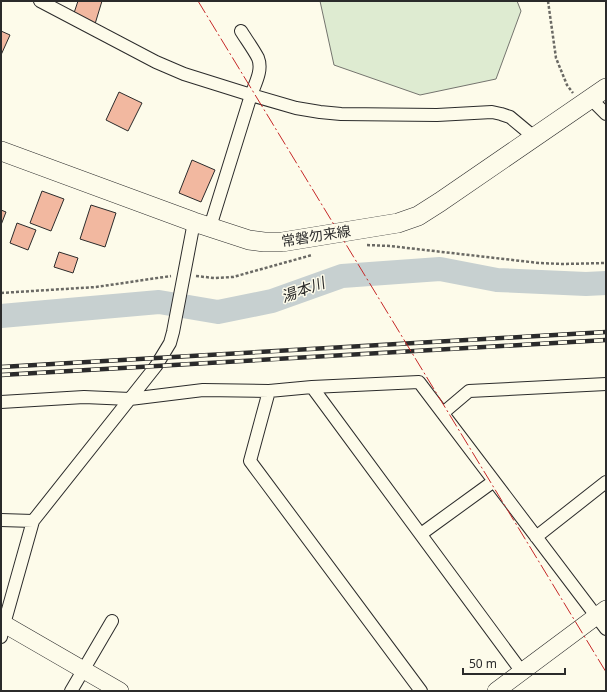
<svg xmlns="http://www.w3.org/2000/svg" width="607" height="692" viewBox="0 0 607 692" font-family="'Noto Sans','Noto Sans JP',sans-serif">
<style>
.green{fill:#deebd1;stroke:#74746e}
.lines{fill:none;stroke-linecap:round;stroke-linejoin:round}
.river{stroke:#c7d0d0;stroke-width:24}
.building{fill:#f2b8a0;stroke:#2b2b2b}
.street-casing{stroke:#2b2b2b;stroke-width:14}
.secondary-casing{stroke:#2b2b2b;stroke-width:18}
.primary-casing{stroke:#2b2b2b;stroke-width:20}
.path{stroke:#6a6964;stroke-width:2.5;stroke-dasharray:3 2;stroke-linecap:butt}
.street{stroke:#fdfbea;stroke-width:12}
.secondary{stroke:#fdfbea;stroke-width:17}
.primary{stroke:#fdfbea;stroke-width:19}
.rail-casing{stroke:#2b2b2b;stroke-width:4.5}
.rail{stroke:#fdfbea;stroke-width:3;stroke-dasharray:9;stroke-linecap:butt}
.power{stroke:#c62828;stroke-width:1;stroke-dasharray:14 3 2 3;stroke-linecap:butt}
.labels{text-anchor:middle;stroke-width:3;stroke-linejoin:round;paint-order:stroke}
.street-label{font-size:14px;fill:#2b2b2b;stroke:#fdfbea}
.water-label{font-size:15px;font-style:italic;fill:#2b2b2b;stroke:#fdfbea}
</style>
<rect width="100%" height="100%" fill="#fdfbea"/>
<!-- green -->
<path class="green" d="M320,1H517L521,11L496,79L420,95L334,65Z"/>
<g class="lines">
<!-- river -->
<path class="river" d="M1,316L159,302L218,312L272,301L342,276L440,269L497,280L586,284L606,283"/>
</g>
<!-- building -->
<path class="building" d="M78,1H102L95,24L73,16Z
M1,31L10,35L1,55Z
M119,92L142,103L128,131L106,120Z
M192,160L215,170L201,202L179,193Z
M42,191L64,199L51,231L30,223Z
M91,205L116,213L105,247L80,239Z
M1,210L6,212L1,225Z
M17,223L36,230L28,250L10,243Z
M59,252L78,258L73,273L54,267Z"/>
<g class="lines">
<!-- street casing -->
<g class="street-casing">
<path id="street" d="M40,1L156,62L184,74L251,95L296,108L320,112L341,114L437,115L492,112L501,114L510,117L534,137
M590,98L606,114
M210,227L251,95C255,84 263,70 258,58C254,50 246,39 241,31
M312,387L522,672
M269,391L250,461L421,691
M1,402L84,397L130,399L203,390L269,391L312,387L419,382L606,629
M443,413L469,391L606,384
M1,520L33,521
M421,534L494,481
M536,537L606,482
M1,637L4,624L33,521L156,366L170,343L173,332L194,222
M71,691L112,621"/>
</g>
<!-- secondary casing -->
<g class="secondary-casing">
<path id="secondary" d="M1,624H4L120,691
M496,691L606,609"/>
</g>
<!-- primary casing -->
<g class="primary-casing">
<path id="primary" d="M1,151L194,222L249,240L264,242H282L398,223L418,216L440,202L606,88"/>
</g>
<!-- path -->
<path class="path" d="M548,1L556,58L567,85L573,93
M367,245L390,246L539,263L563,264L606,263
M196,276L214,278L233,277L312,255
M1,293L96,287L171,276"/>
<!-- street -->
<use href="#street" class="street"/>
<!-- secondary -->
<use href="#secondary" class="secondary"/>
<!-- primary -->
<use href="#primary" class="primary"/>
<!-- rail casing -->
<g class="rail-casing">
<path id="rail" d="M1,367L606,332
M1,375L606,340"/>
</g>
<!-- rail -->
<use href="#rail" class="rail"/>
<!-- power -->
<path class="power" d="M198,1L606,672"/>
</g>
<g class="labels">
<!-- street labels -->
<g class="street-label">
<text transform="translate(316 236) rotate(-9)" y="5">常磐勿来線</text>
</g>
<!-- water labels -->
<g class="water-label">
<text transform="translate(303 290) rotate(-20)" y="5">湯本川</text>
</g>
</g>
<!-- border -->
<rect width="607" height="692" fill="none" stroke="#2b2b2b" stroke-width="4"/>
<!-- scale -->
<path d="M463 668v6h102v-6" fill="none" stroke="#2b2b2b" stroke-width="2"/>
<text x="469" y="668" font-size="12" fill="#2b2b2b" stroke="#fdfbea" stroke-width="3" paint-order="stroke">50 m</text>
</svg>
